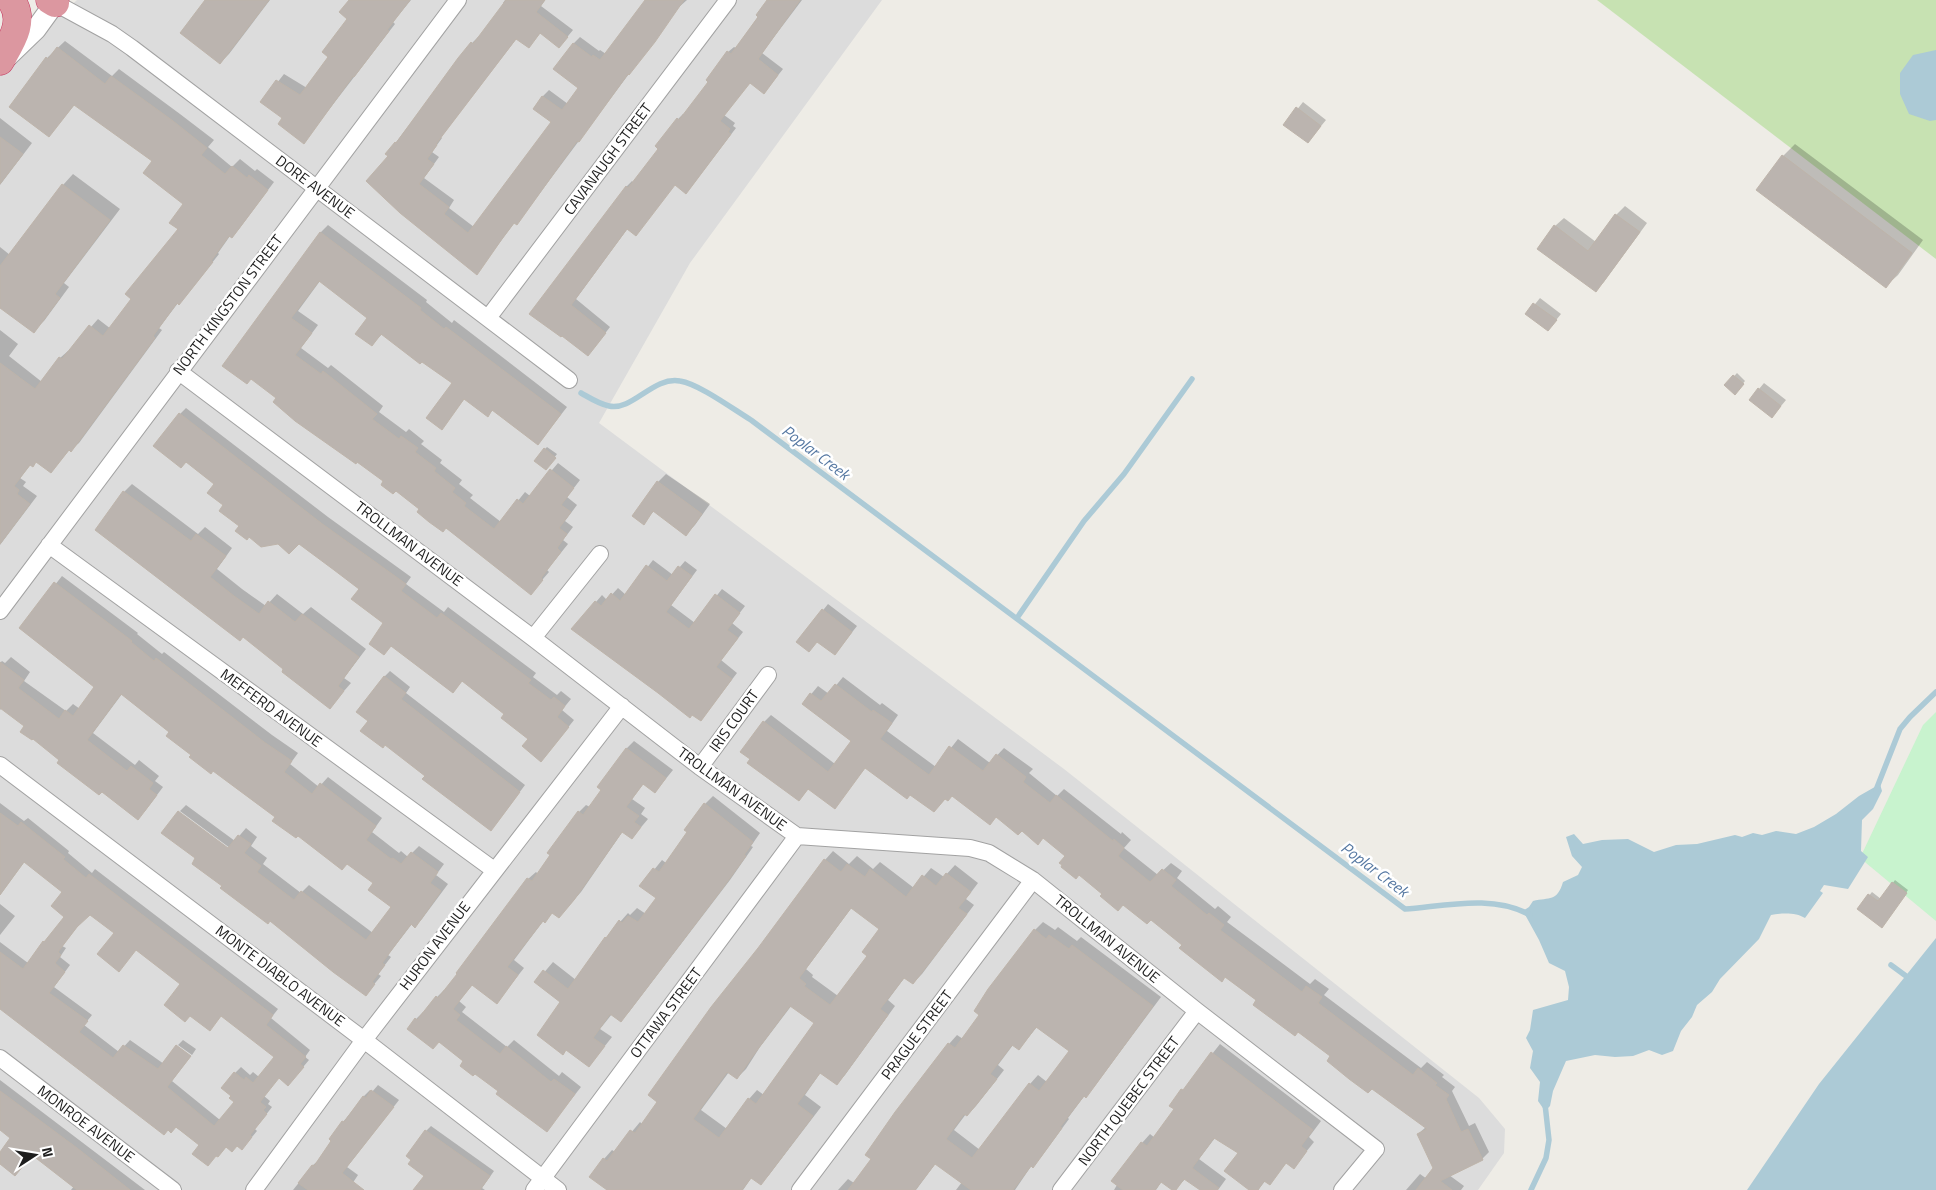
<svg xmlns="http://www.w3.org/2000/svg" width="1936" height="1190" viewBox="0 0 1936 1190" font-family="'Titillium Web',sans-serif">
<style>
.residential{fill:#dcdcdc}
.grass{fill:#c7e2b2}
.park{fill:#c8f3ce}
.water{fill:#accad6}
.shadow{fill:#0003;fill-rule:evenodd}
.lines{fill:none;stroke-linecap:round;stroke-linejoin:round}
.stream{stroke:#accad6;stroke-width:5.5}
.building{fill:#bbb4af;stroke:#beb4aa;fill-rule:evenodd}
.minor-casing{stroke:#a2a2a2;stroke-width:18}
.tertiary-casing{stroke:#a2a2a2;stroke-width:22}
.motorway-casing{stroke:#c53a61;stroke-width:29}
.minor{stroke:#fff;stroke-width:16}
.tertiary{stroke:#fff;stroke-width:20}
.motorway{stroke:#dc97a0;stroke-width:28}
.labels{text-anchor:middle;stroke-width:5;stroke-linejoin:round;paint-order:stroke}
.street-label{font-size:15px;fill:#1e1e1e;stroke:#fff}
.water-label{font-size:16px;font-style:italic;fill:#5678a2;stroke:#fff}
</style>
<rect width="100%" height="100%" fill="#eeece6"/>
<!-- residential -->
<path class="residential" d="M77,0H882L690,263L599,423L1064,769L1479,1098L1505,1129L1504,1153L1478,1190H0V70Z"/>
<!-- grass -->
<path class="grass" d="M1597,0H1936V259Z"/>
<!-- park -->
<path class="park" d="M1936,712V921L1860,858L1923,725Z"/>
<!-- water -->
<path class="water" d="M1936,50V120L1930,121L1909,114L1900,94V73L1913,55Z
M1880,784L1882,791L1873,809L1862,820L1861,851L1868,857L1848,889L1824,885L1820,891L1823,893L1805,918C1796,912 1781,913 1771,915L1759,939L1720,979L1712,992L1697,1005L1692,1017L1681,1031L1673,1051L1662,1055L1649,1050L1633,1056L1615,1057L1595,1055L1566,1061L1553,1091L1550,1106L1545,1111L1538,1101L1540,1082L1530,1068L1533,1051L1526,1038L1530,1030L1533,1010L1568,1000L1569,987L1565,971L1549,963L1539,940L1523,911L1529,907L1533,901C1550,897 1557,902 1563,882L1578,875L1582,867L1572,856L1566,837L1574,834L1583,844L1602,840L1628,839L1654,852L1676,845L1697,844L1735,835L1742,837L1753,833L1762,835L1776,831L1796,834L1814,827L1836,814L1859,796Z
M1936,938V1190H1747L1819,1084Z"/>
<!-- shadow -->
<path class="shadow" d="M206,0H270L229,54L220,63Z
M350,0H411L393,22L395,24L304,142L284,118L262,102L284,74L307,88L330,57L349,19Z
M505,0H545L541,6L573,30L559,47L541,32L534,41L517,38L441,137L442,138L432,152L439,157L424,178L454,200L449,208L474,227L553,122L534,108L543,96L549,90L568,104L580,88L555,69L574,43L580,37L599,51L600,50L606,54L646,0H687L679,7L522,217L515,222L477,273L387,154L472,43L478,37L479,38L505,5L503,3Z
M770,0H802L762,53L783,69L764,93L750,82L724,115L735,123L733,126L736,128L691,187L686,192L675,184L628,228L576,299L610,327L593,349L562,335L531,314L626,187L632,181L634,183L660,148L678,119L683,114L685,115L710,81L728,52L734,47L736,48Z
M65,41L112,76L119,69L180,114L214,140L208,147L232,167L240,159L255,171L257,169L274,182L239,229L232,237L230,236L218,253L219,254L186,296L178,303L159,328L162,330L79,443L71,450L70,449L51,472L37,461L31,464L20,478L26,482L23,486L37,496L0,545V330L18,344L9,356L42,382L60,358L68,351L69,352L98,319L111,329L180,229L185,204L154,160L75,104L49,136L11,107L47,58Z
M1303,102L1326,120L1308,142L1285,125Z
M0,118L32,143L0,185Z
M1795,144L1923,240L1898,275L1886,286L1758,190L1783,156Z
M73,174L120,209L64,283L69,287L44,321L33,331L0,306V247L10,255L63,185Z
M1625,206L1647,223L1604,282L1596,290L1555,226L1564,218L1596,242L1616,215Z
M328,225L427,300L426,302L452,323L454,320L567,407L538,444L493,410L488,415L465,398L442,428L453,383L383,333L372,345L369,317L320,281L298,311L318,325L301,348L328,368L331,365L383,406L379,412L406,432L409,429L424,441L421,444L442,460L440,463L462,480L459,484L473,495L470,498L501,522L525,492L530,496L558,463L580,480L567,497L577,505L565,521L573,527L563,540L568,544L547,570L549,572L531,593L251,378L224,365L321,232Z
M1540,298L1561,314L1548,330L1527,314Z
M1737,373L1745,381L1735,393L1726,385Z
M1764,383L1786,400L1772,417L1759,389Z
M186,408L328,517L411,577L406,584L444,612L448,607L536,673L533,677L557,695L561,691L571,699L562,710L574,720L547,754L541,760L530,738L505,714L463,680L453,692L392,645L384,653L385,623L360,589L299,542L278,543L241,525L225,505L216,483L180,414Z
M547,447L557,454L548,466L545,449Z
M666,474L710,504L695,525L686,534L654,511L643,523L658,482Z
M132,484L198,534L205,527L232,548L217,569L242,589L266,606L277,594L303,614L311,607L366,649L344,678L351,683L330,707L244,636L97,530L124,492Z
M653,560L673,575L685,561L697,570L671,605L695,623L722,589L745,606L732,623L743,632L721,660L737,673L701,720L573,629L602,595L607,600L618,588L626,595Z
M62,576L138,633L137,634L162,654L164,652L272,735L298,753L290,764L319,787L328,777L382,818L372,832L399,853L401,851L408,857L419,846L444,864L436,875L448,884L422,919L415,926L412,924L388,955L391,957L378,974L381,976L366,994L232,853L234,851L180,811L186,805L235,841L246,828L257,837L251,846L267,858L263,864L301,893L309,885L373,933L393,907L375,883L348,863L277,817L193,755L170,732L122,694L93,733L135,765L139,760L159,776L155,781L163,787L145,811L61,759L26,726L2,708L0,710V663L2,661L5,663L11,657L30,672L24,681L66,711L73,704L80,709L96,687L21,628Z
M828,604L857,626L835,654L818,641L798,642Z
M390,671L410,687L406,693L525,785L496,824L427,775L369,721L384,677Z
M843,677L880,705L882,703L898,715L887,731L936,767L958,739L990,763L1004,748L1033,769L1029,773L1057,796L1064,789L1121,834L1122,832L1131,840L1124,848L1158,875L1171,863L1182,871L1177,878L1215,909L1218,906L1231,917L1227,922L1310,984L1315,979L1329,989L1324,995L1421,1068L1427,1062L1444,1075L1442,1077L1455,1087L1452,1091L1469,1126L1475,1123L1489,1152L1482,1159L1449,1175L1464,1186L1461,1190H1406L1420,1174L1427,1179L1435,1168L1418,1134L1426,1127L1183,945L1151,918L1104,894L1067,855L1043,837L1022,830L997,816L990,823L953,795L946,798L934,811L911,793L866,767L834,807L809,788L799,800L751,758L764,722L771,715L835,764L852,741L803,704L818,686L829,694Z
M634,741L673,770L655,792L644,783L632,799L645,808L641,814L648,819L632,838L623,831L581,892L566,909L553,912L545,921L544,920L514,960L524,968L497,1002L473,984L459,1001L466,1007L462,1012L507,1047L514,1040L559,1076L562,1072L581,1087L547,1130L439,1041L408,1029L416,1019L423,1012L424,1013L437,997L444,990L446,991L528,879L536,872L538,874L579,812L586,805L590,807L603,790L627,748Z
M713,796L760,833L751,846L753,847L730,880L629,1012L621,1020L612,1014L600,1029L612,1037L589,1066L562,1002L536,982L553,962L576,980L606,938L628,913L630,915L637,908L646,914L658,898L641,886L662,860L666,863L689,832L705,804Z
M0,803L24,821L28,818L69,851L68,853L92,873L95,869L278,1009L271,1018L310,1050L305,1057L309,1060L288,1085L279,1077L264,1096L270,1101L268,1104L272,1107L255,1129L257,1131L247,1143L227,1146L218,1156L0,1008V942L28,963L66,916L63,892L25,861L0,895ZM90,913L182,983L210,1029L222,1015L275,1057L259,1077L253,1072L250,1075L241,1067L235,1073V1102L220,1120L172,1081L190,1057L164,1064L130,1040L119,1052L84,1025L92,1015L54,987L70,965L60,957L66,948L62,946L82,921Z
M833,851L849,864L857,856L873,869L880,862L914,888L931,868L944,877L955,865L978,883L966,899L974,905L922,974L913,983L905,977L888,1000L895,1006L845,1075L837,1084L821,1072L805,1095L821,1107L769,1175L761,1183L752,1177L743,1190H610L604,1159L612,1150L615,1152L640,1122L643,1125L759,948L825,860ZM852,907L881,929L869,955L838,996L812,977L813,975L806,969ZM792,1005L816,1023L764,1095L757,1090L749,1099L727,1129L701,1110L729,1072L737,1078L746,1069L760,1047Z
M1895,880L1908,890L1884,924L1858,909L1872,892L1881,899Z
M0,904L15,916L0,935Z
M1043,922L1055,930L1058,927L1077,941L1081,937L1161,997L1094,1087L1085,1095L1068,1118L1069,1119L1041,1157L1032,1165L1015,1190H956L962,1182L936,1163L916,1190H838L848,1179L854,1183L872,1158L896,1113L949,1044L957,1035L963,1039L981,1015L1035,930ZM1037,1027L1070,1051L1047,1082L1038,1075L1030,1084L980,1150L954,1130L966,1114L967,1115L976,1106L1004,1070L998,1065L1013,1045L1019,1049Z
M183,1040L196,1049L192,1055L178,1045Z
M1220,1044L1321,1121L1309,1137L1314,1142L1294,1167L1287,1162L1270,1183L1266,1180L1258,1190H1252L1240,1152L1215,1138L1199,1159L1226,1179L1218,1190H1202L1186,1178L1175,1190L1162,1181L1156,1190H1114L1142,1143L1150,1134L1155,1138L1175,1109L1171,1106Z
M0,1080L145,1190H71L74,1186L32,1154L0,1162V1154L12,1138L0,1129Z
M378,1085L399,1100L347,1167L358,1175L348,1190H293L313,1165L319,1160L343,1122L364,1096L370,1090L372,1092Z
M431,1126L494,1171L482,1188L485,1190H415L426,1175V1131Z"/>
<g class="lines">
<!-- stream -->
<path class="stream" d="M581,393C590,398 599,404 609,406C633,411 653,376 680,381C699,384 733,409 751,420L1405,909C1445,906 1493,894 1530,915
M1017,618L1084,521L1124,474L1192,379
M1876,790L1900,729L1910,717L1936,692
M1891,965L1906,976
M1531,1190L1546,1158L1549,1140L1545,1104"/>
</g>
<!-- building -->
<path class="building" d="M205,0H269L220,64L180,33Z
M349,0H410L387,30L389,31L354,77L353,76L304,144L278,124L282,118L260,102L276,80L300,95L328,57L322,52L347,19L339,12Z
M506,0H545L536,12L568,37L559,48L540,33L529,48L516,39L436,144L437,145L427,159L434,164L419,184L449,207L444,214L468,233L551,122L533,109L542,96L562,110L578,88L553,69L573,43L592,57L593,55L600,60L645,0H684L655,42L629,75L628,74L579,142L577,141L517,225L514,223L502,239L477,275L400,213L366,181L388,156L385,154L395,142L396,143L458,58L471,42L473,44Z
M767,0H800L758,59L778,75L764,94L750,83L720,121L730,129L728,132L731,134L686,194L675,185L636,236L627,229L571,305L606,333L588,356L562,336L561,337L529,314L626,186L628,188L658,149L655,146L677,118L679,120L708,82L706,80L727,51L731,54L758,17L756,15Z
M57,47L105,84L111,76L173,121L207,148L201,155L225,174L232,166L247,178L249,175L268,190L232,238L229,236L211,261L213,262L179,305L177,303L153,336L155,338L71,452L69,450L51,473L36,462L33,467L30,465L14,486L19,490L17,494L30,504L0,544V363L35,389L59,357L62,359L89,325L103,336L131,299L125,294L178,229L169,223L183,204L143,173L152,161L74,105L49,137L9,107L46,57L48,59Z
M1296,107L1321,126L1308,143L1283,125Z
M0,137L23,154L0,184Z
M1782,155L1912,253L1886,288L1756,190Z
M62,184L110,220L55,294L60,298L34,333L0,308V266Z
M1615,214L1640,232L1596,292L1537,249L1554,225L1588,251Z
M320,232L421,308L420,310L444,329L446,327L561,414L538,445L492,410L488,417L464,399L442,430L426,418L452,383L422,362L420,364L381,334L372,346L355,334L367,318L319,281L291,318L312,333L295,355L321,374L323,371L377,414L372,419L399,439L401,436L418,448L415,452L436,468L434,471L455,488L452,492L466,503L464,506L494,529L517,499L523,504L550,469L574,488L561,505L571,512L559,528L567,534L557,548L561,552L541,578L543,580L531,595L446,528L443,532L429,522L417,512L419,509L396,491L393,494L381,485L383,481L357,462L356,464L295,421L273,402L276,398L251,379L247,384L222,366Z
M1533,303L1557,320L1548,331L1525,314Z
M1733,375L1744,384L1735,395L1724,385Z
M1758,388L1781,406L1772,418L1749,400Z
M179,413L321,523L406,584L401,591L437,618L441,613L531,680L528,683L551,700L554,697L565,706L557,717L569,727L541,762L522,746L528,739L501,718L504,714L462,681L453,693L391,646L384,655L369,644L383,623L351,599L359,589L334,570L299,544L289,554L278,544L261,547L249,537L247,540L235,531L239,526L219,511L223,505L207,493L214,484L186,462L181,468L153,446Z
M544,448L556,458L546,470L534,461Z
M657,481L702,514L686,536L653,511L644,525L632,516Z
M123,491L191,541L196,534L226,556L210,577L234,596L259,614L268,601L295,622L302,614L359,657L338,686L344,691L330,709L282,672L283,669L243,637L240,641L95,530Z
M646,565L667,581L678,566L692,576L666,612L689,629L715,594L740,613L727,630L738,638L716,667L732,679L701,721L692,715L690,718L658,693L571,629L595,601L601,606L611,593L620,601Z
M54,582L132,641L131,642L154,661L156,658L264,742L292,761L284,772L312,794L320,783L376,826L366,840L391,859L393,858L401,864L411,852L438,872L430,883L441,891L415,928L411,924L382,963L385,965L372,982L375,984L366,996L333,972L270,921L268,924L220,888L222,886L192,864L195,858L161,833L178,811L228,848L238,835L251,844L244,853L261,866L257,872L294,900L301,891L366,940L391,907L368,890L373,883L347,864L342,870L298,836L296,838L272,821L275,817L213,771L211,774L189,757L191,755L166,736L169,732L121,694L87,740L127,771L131,766L153,783L149,789L157,795L138,820L102,792L99,795L57,763L59,760L33,739L32,740L20,732L24,726L0,708V662L24,680L18,688L59,719L65,710L73,716L94,687L19,628Z
M822,609L852,632L835,655L817,642L809,652L796,642Z
M384,676L406,693L401,699L520,792L491,831L422,779L425,776L385,745L383,748L360,731L368,721L356,712Z
M835,684L872,712L873,710L892,723L880,739L929,775L949,746L983,771L996,754L1026,777L1023,782L1050,803L1056,795L1113,841L1114,839L1124,848L1118,856L1150,882L1162,869L1176,880L1171,886L1207,915L1209,913L1224,925L1220,930L1302,992L1306,986L1322,997L1318,1003L1413,1075L1418,1068L1437,1083L1435,1085L1449,1095L1446,1099L1461,1132L1468,1129L1483,1160L1440,1181L1452,1190H1416L1433,1168L1417,1134L1427,1129L1372,1089L1368,1093L1349,1079L1327,1061L1330,1056L1298,1032L1295,1036L1253,1005L1256,1000L1225,977L1222,982L1179,948L1182,945L1151,920L1147,924L1123,905L1118,911L1100,896L1102,894L1079,875L1076,879L1061,867L1062,865L1059,863L1065,856L1043,838L1038,845L1022,831L1018,835L996,817L990,825L952,796L948,801L945,799L934,812L910,795L907,799L865,768L835,809L808,789L799,801L747,763L750,759L740,752L763,721L828,772L851,741L802,704L810,693L821,701Z
M626,748L666,778L655,793L643,784L626,807L639,816L634,822L641,827L632,839L622,832L574,900L559,918L552,913L545,923L543,921L507,967L518,975L497,1004L472,985L453,1009L460,1015L456,1020L500,1054L506,1046L551,1082L554,1079L575,1094L547,1132L496,1094L498,1091L475,1074L473,1076L460,1066L463,1061L439,1042L433,1049L407,1029L415,1018L417,1020L436,996L438,998L457,974L456,973L527,878L532,881L550,855L547,853L578,811L583,815L601,790L597,787Z
M704,803L753,842L744,855L746,856L722,889L621,1022L610,1014L593,1038L605,1046L589,1067L566,1050L563,1055L537,1035L560,1002L534,982L543,970L568,989L605,937L606,938L619,920L622,923L628,916L638,922L656,898L639,886L653,868L659,872L687,832L684,830Z
M0,813L18,826L21,822L65,857L63,859L86,878L89,874L273,1015L266,1025L306,1057L300,1064L304,1067L288,1086L279,1078L260,1102L266,1107L263,1110L267,1114L250,1135L252,1137L242,1150L237,1146L232,1152L226,1147L218,1157L216,1156L208,1166L192,1154L199,1145L176,1127L171,1133L168,1130L164,1135L0,1009V952L23,969L43,941L44,942L64,917L51,906L62,892L24,862L0,895ZM90,915L114,933L97,954L119,972L136,950L180,984L164,1005L185,1022L190,1016L210,1031L221,1016L274,1057L253,1083L246,1077L244,1080L234,1072L221,1088L231,1096L229,1098L234,1102L214,1126L167,1087L191,1056L176,1045L158,1069L123,1045L113,1058L79,1032L88,1021L49,993L65,972L55,963L61,955L58,952L77,927Z
M824,859L841,872L847,864L865,877L870,869L906,897L922,875L936,886L946,873L971,892L958,908L967,914L913,984L904,978L880,1009L888,1015L837,1085L820,1073L797,1104L813,1116L761,1185L751,1178L742,1190H607L589,1177L603,1158L607,1161L630,1130L635,1133L657,1102L648,1095L711,1007L758,948ZM851,908L879,929L862,952L867,956L830,1005L804,986L806,984L799,978ZM790,1006L814,1023L756,1104L748,1098L719,1138L693,1119L727,1072L737,1079L752,1057Z
M1892,882L1907,893L1882,928L1857,909L1868,894L1878,901Z
M1034,929L1046,939L1049,935L1069,949L1072,945L1153,1006L1086,1098L1084,1096L1060,1127L1062,1128L1033,1168L1031,1166L1013,1190H971L935,1164L915,1190H848L871,1159L865,1155L895,1112L948,1043L955,1048L979,1015L974,1011L988,989ZM1036,1027L1069,1051L1039,1091L1029,1083L972,1158L946,1139L964,1114L967,1116L997,1079L990,1074L1012,1045L1019,1050Z
M1211,1052L1313,1130L1301,1146L1307,1151L1294,1169L1286,1163L1270,1185L1264,1181L1258,1190H1249L1224,1171L1238,1153L1214,1138L1192,1168L1219,1188L1217,1190H1200L1184,1179L1176,1190H1172L1161,1182L1155,1190H1123L1111,1181L1141,1142L1147,1146L1174,1109L1169,1106L1181,1089L1183,1090Z
M371,1090L394,1107L342,1173L364,1190H308L298,1183L312,1165L314,1166L331,1141L329,1139L342,1121L344,1122L363,1096L366,1098Z
M0,1091L77,1148L130,1190H77L32,1155L15,1176L0,1164V1152L10,1138L0,1130Z
M425,1130L490,1176L480,1190H413L424,1176L408,1164L411,1160L406,1156Z"/>
<g class="lines">
<!-- minor casing -->
<g class="minor-casing">
<path id="minor" d="M55,3L112,34L132,48L569,380
M488,318L728,0
M178,371L533,638L700,767L797,836L970,848L989,853L1033,880L1197,1011L1376,1149L1342,1190
M49,545L494,870
M0,611L458,0
M533,638L600,554
M0,765L364,1040L558,1190
M700,767L768,675
M0,1058L173,1190
M254,1190L364,1040L622,706
M534,1190L797,836
M800,1190L1033,880
M1061,1190L1197,1011"/>
</g>
<!-- tertiary casing -->
<g class="tertiary-casing">
<path id="tertiary" d="M7,57L36,29L57,0"/>
</g>
<!-- motorway casing -->
<g class="motorway-casing">
<path id="motorway" d="M50,0L55,3
M0,61C11,42 26,21 11,0"/>
</g>
<!-- minor -->
<use href="#minor" class="minor"/>
<!-- tertiary -->
<use href="#tertiary" class="tertiary"/>
<!-- motorway -->
<use href="#motorway" class="motorway"/>
</g>
<g class="labels">
<!-- street labels -->
<g class="street-label">
<text transform="translate(608 159) rotate(-53)" y="5">CAVANAUGH STREET</text>
<text transform="translate(315 187) rotate(37)" y="5">DORE AVENUE</text>
<text transform="translate(228 305) rotate(-53)" y="5">NORTH KINGSTON STREET</text>
<text transform="translate(409 544) rotate(37)" y="5">TROLLMAN AVENUE</text>
<text transform="translate(271 708) rotate(36)" y="5">MEFFERD AVENUE</text>
<text transform="translate(734 721) rotate(-54)" y="5">IRIS COURT</text>
<text transform="translate(732 789) rotate(36)" y="5">TROLLMAN AVENUE</text>
<text transform="translate(1107 939) rotate(39)" y="5">TROLLMAN AVENUE</text>
<text transform="translate(435 946) rotate(-53)" y="5">HURON AVENUE</text>
<text transform="translate(280 976) rotate(37)" y="5">MONTE DIABLO AVENUE</text>
<text transform="translate(666 1013) rotate(-53)" y="5">OTTAWA STREET</text>
<text transform="translate(917 1035) rotate(-53)" y="5">PRAGUE STREET</text>
<text transform="translate(1129 1101) rotate(-53)" y="5">NORTH QUEBEC STREET</text>
<text transform="translate(86 1124) rotate(37)" y="5">MONROE AVENUE</text>
</g>
<!-- water labels -->
<g class="water-label">
<text transform="translate(816 452) rotate(37)" y="6">Poplar Creek</text>
<text transform="translate(1375 869) rotate(37)" y="6">Poplar Creek</text>
</g>
</g>
<!-- north arrow -->
<g transform="translate(35 1155) rotate(78)" stroke="#ffffff" stroke-width="4" paint-order="stroke">
<path d="M0-4L9 19L0 12L-9 19Z" fill="#1e1e1e"/>
<text y="-8" font-size="14" font-weight="bold" text-anchor="middle" fill="#1e1e1e">N</text>
</g>
</svg>
